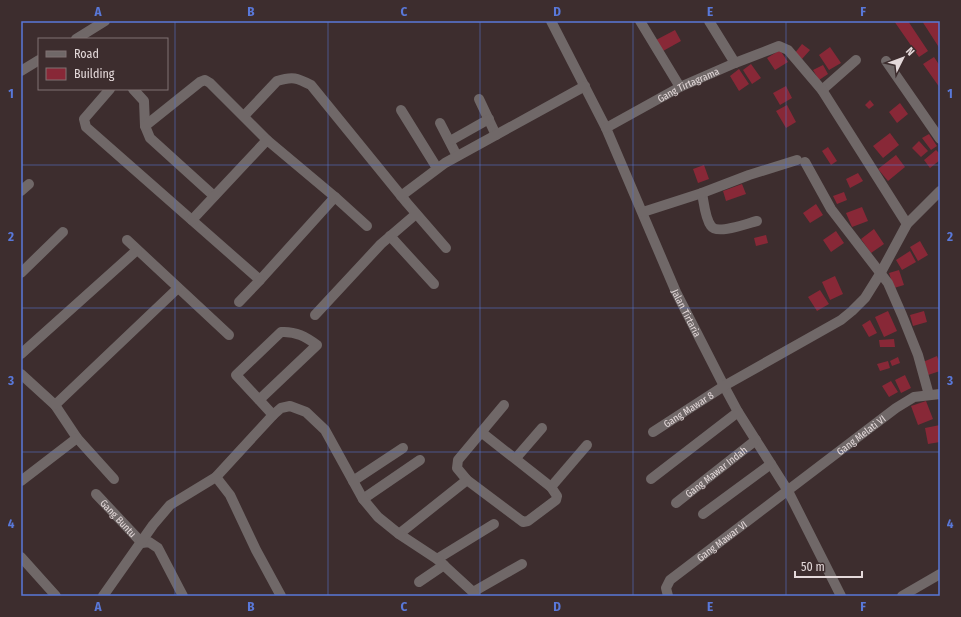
<svg xmlns="http://www.w3.org/2000/svg" width="961" height="617" viewBox="0 0 961 617" font-family="'Fira Sans Condensed',sans-serif">
<style>
.building{fill:#882837}
.lines{fill:none;stroke-linecap:round;stroke-linejoin:round}
.minor{stroke:#706868;stroke-width:10}
.grid{fill:none;stroke:#5978d9;stroke-width:1;stroke-opacity:0.55}
.labels{text-anchor:middle;stroke-width:3;stroke-linejoin:round;paint-order:stroke}
.street-label{font-size:10px;fill:#e4d9da;stroke:#3d2d2e}
.neatline{fill:none;stroke:#5978d9;stroke-width:1.5}
.grid-label{font-size:13px;text-anchor:middle;font-weight:bold;fill:#5978d9}
</style>
<rect width="100%" height="100%" fill="#3d2d2e"/>
<!-- building -->
<path class="building" d="M894,21H908L928,51L919,57Z
M922,21H939L940,23V49Z
M675,30L681,41L663,51L656,40Z
M802,44L810,50L802,59L795,53Z
M830,47L841,63L829,70L819,55Z
M780,50L788,62L775,70L767,58Z
M934,57L940,66V88L923,64Z
M751,64L761,78L752,84L743,70Z
M823,65L828,74L819,80L813,70Z
M739,69L749,84L739,91L730,76Z
M786,86L792,98L780,105L773,93Z
M870,100L874,105L869,109L865,105Z
M900,103L908,114L897,123L889,112Z
M787,105L796,122L786,128L776,111Z
M890,133L899,145L883,158L873,146Z
M929,134L937,146L931,150L922,138Z
M919,141L928,151L921,157L912,148Z
M828,147L837,161L831,165L822,151Z
M936,150L940,154V160L930,168L924,160Z
M896,155L905,167L888,181L878,169Z
M704,165L709,179L698,183L693,169Z
M858,173L863,181L850,188L846,179Z
M742,184L746,194L726,201L723,191Z
M844,192L847,200L837,204L833,196Z
M816,204L823,215L810,223L803,213Z
M862,207L868,221L852,227L846,213Z
M874,229L884,244L871,253L861,239Z
M836,231L844,243L831,252L823,240Z
M766,235L768,243L756,246L754,238Z
M920,241L928,255L918,261L910,247Z
M910,251L916,262L902,270L896,260Z
M899,270L904,285L894,288L889,273Z
M835,276L843,294L830,300L822,282Z
M820,290L829,304L817,311L808,297Z
M888,311L897,331L884,337L875,317Z
M924,311L927,322L913,326L910,315Z
M870,320L877,333L869,337L862,325Z
M894,339L895,347H880L879,340Z
M937,356L940,364V371L928,375L923,362Z
M898,357L900,363L892,366L890,361Z
M888,361L890,368L880,371L877,364Z
M905,375L911,388L901,393L895,380Z
M891,381L898,392L889,397L882,386Z
M926,401L933,419L918,425L911,406Z
M940,425V442L928,444L925,428Z"/>
<g class="lines">
<!-- minor -->
<g class="minor">
<path id="s1" d="M551,21L606,128L676,292L724,386L738,412L788,491L841,596"/>
<path d="M640,21L680,87"/>
<path d="M709,21L735,63"/>
<path d="M76,39L105,21"/>
<path d="M886,61L940,139"/>
<path d="M21,71L39,60"/>
<path d="M110,89L84,119L86,127L260,280L335,197"/>
<path d="M133,89L144,101L145,126L150,138L214,196"/>
<path d="M822,90L856,60"/>
<path d="M479,99L496,135"/>
<path d="M401,110L437,168"/>
<path d="M244,116L277,81C293,76 297,78 311,85L407,203L446,248"/>
<path d="M440,123L457,156"/>
<path d="M145,126L200,82L205,80L210,83L267,140"/>
<path id="s2" d="M606,128L680,87L735,63L779,46L788,50L822,90L907,224"/>
<path d="M450,141L489,119"/>
<path d="M805,162L831,209L888,283L902,315L918,355L929,395"/>
<path d="M21,191L29,184"/>
<path d="M702,193C704,203 705,218 711,226C717,235 748,223 757,221"/>
<path d="M401,196L445,163L585,86"/>
<path d="M643,212L702,193L749,175L797,160"/>
<path d="M192,220L267,140L335,197L367,226"/>
<path d="M390,236L434,284"/>
<path d="M127,240L229,335"/>
<path d="M21,273L63,232"/>
<path d="M239,302L260,280"/>
<path d="M315,315L381,244L416,214"/>
<path d="M21,354L137,250"/>
<path d="M21,374L55,405L77,438L114,479"/>
<path d="M259,400L317,345C306,337 296,331 281,332L236,375L273,415"/>
<path d="M55,405L178,288"/>
<path d="M481,432L551,487L557,496L556,500L528,521L523,522L467,480L457,468L458,460L504,405"/>
<path id="s3" d="M653,432L724,386L841,320L852,311L865,298L880,274L907,224L940,191"/>
<path d="M516,458L542,428"/>
<path d="M216,477L230,495L256,550L281,596"/>
<path d="M651,479L738,412"/>
<path d="M21,481L77,438"/>
<path d="M353,481L403,448"/>
<path d="M551,487L587,445"/>
<path id="s4" d="M96,494L142,543L149,542L158,548L183,596"/>
<path d="M363,499L420,460"/>
<path id="s5" d="M676,503L756,440"/>
<path d="M703,514L771,464"/>
<path d="M399,534L467,480"/>
<path d="M21,557L56,596"/>
<path d="M437,559L494,524"/>
<path d="M419,582L444,565"/>
<path d="M473,592L522,564"/>
<path d="M103,596L153,525L170,505L216,477L273,415L281,408L290,406L306,412L325,430L363,499L378,517L399,534L437,559L473,592L476,596"/>
<path id="s6" d="M668,596L666,588L670,580L896,408L914,397L940,394"/>
<path d="M902,596L940,574"/>
</g>
</g>
<!-- grid -->
<path class="grid" d="M175,21V596M328,21V596M480,21V596M633,21V596M786,21V596M21,165H940M21,308H940M21,452H940"/>
<g class="labels">
<!-- street labels -->
<g class="street-label">
<text dy="4" stroke="none"><textPath href="#s2" startOffset="93">Gang Tirtagrama</textPath></text>
<text dy="4" stroke="none"><textPath href="#s1" startOffset="322">Jalan Tirtaria</textPath></text>
<text dy="4" stroke="none"><textPath href="#s3" startOffset="42">Gang Mawar 8</textPath></text>
<text dy="4" stroke="none"><textPath href="#s6" startOffset="257">Gang Melati VI</textPath></text>
<text dy="4" stroke="none"><textPath href="#s5" startOffset="51">Gang Mawar Indah</textPath></text>
<text dy="4" stroke="none"><textPath href="#s4" startOffset="33">Gang Buntu</textPath></text>
<text dy="4" stroke="none"><textPath href="#s6" startOffset="82">Gang Mawar VI</textPath></text>
</g>
</g>
<!-- border -->
<rect width="961" height="617" fill="none" stroke="#3d2d2e" stroke-width="44"/>
<!-- legend -->
<rect x="38" y="38" width="130" height="52" fill="#3d2d2e" stroke="#807273"/>
<rect x="46" y="51" width="20" height="6" fill="#706868" stroke="#807273"/>
<text x="74" y="58" font-size="12" fill="#e4d9da">Road</text>
<rect x="46" y="68" width="20" height="12" fill="#882837" stroke="#807273"/>
<text x="74" y="78" font-size="12" fill="#e4d9da">Building</text>
<!-- north arrow -->
<g transform="translate(903 58) rotate(48)" stroke="#3d2d2e" stroke-width="3" paint-order="stroke">
<path d="M0-3L7 15L0 10L-7 15Z" fill="#e4d9da"/>
<text y="-6" font-size="11" font-weight="bold" text-anchor="middle" fill="#e4d9da">N</text>
</g>
<!-- scale -->
<path d="M795 571v6h67v-6" fill="none" stroke="#e4d9da" stroke-width="2"/>
<text x="801" y="571" font-size="12" fill="#e4d9da" stroke="#3d2d2e" stroke-width="3" paint-order="stroke">50 m</text>
<rect x="22" y="22" width="917" height="573" class="neatline"/>
<g class="grid-label">
<text x="98" y="16">A</text>
<text x="251" y="16">B</text>
<text x="404" y="16">C</text>
<text x="557" y="16">D</text>
<text x="710" y="16">E</text>
<text x="863" y="16">F</text>
<text x="11" y="98">1</text>
<text x="950" y="98">1</text>
<text x="11" y="241">2</text>
<text x="950" y="241">2</text>
<text x="11" y="385">3</text>
<text x="950" y="385">3</text>
<text x="11" y="528">4</text>
<text x="950" y="528">4</text>
<text x="98" y="611">A</text>
<text x="251" y="611">B</text>
<text x="404" y="611">C</text>
<text x="557" y="611">D</text>
<text x="710" y="611">E</text>
<text x="863" y="611">F</text>
</g>
</svg>
